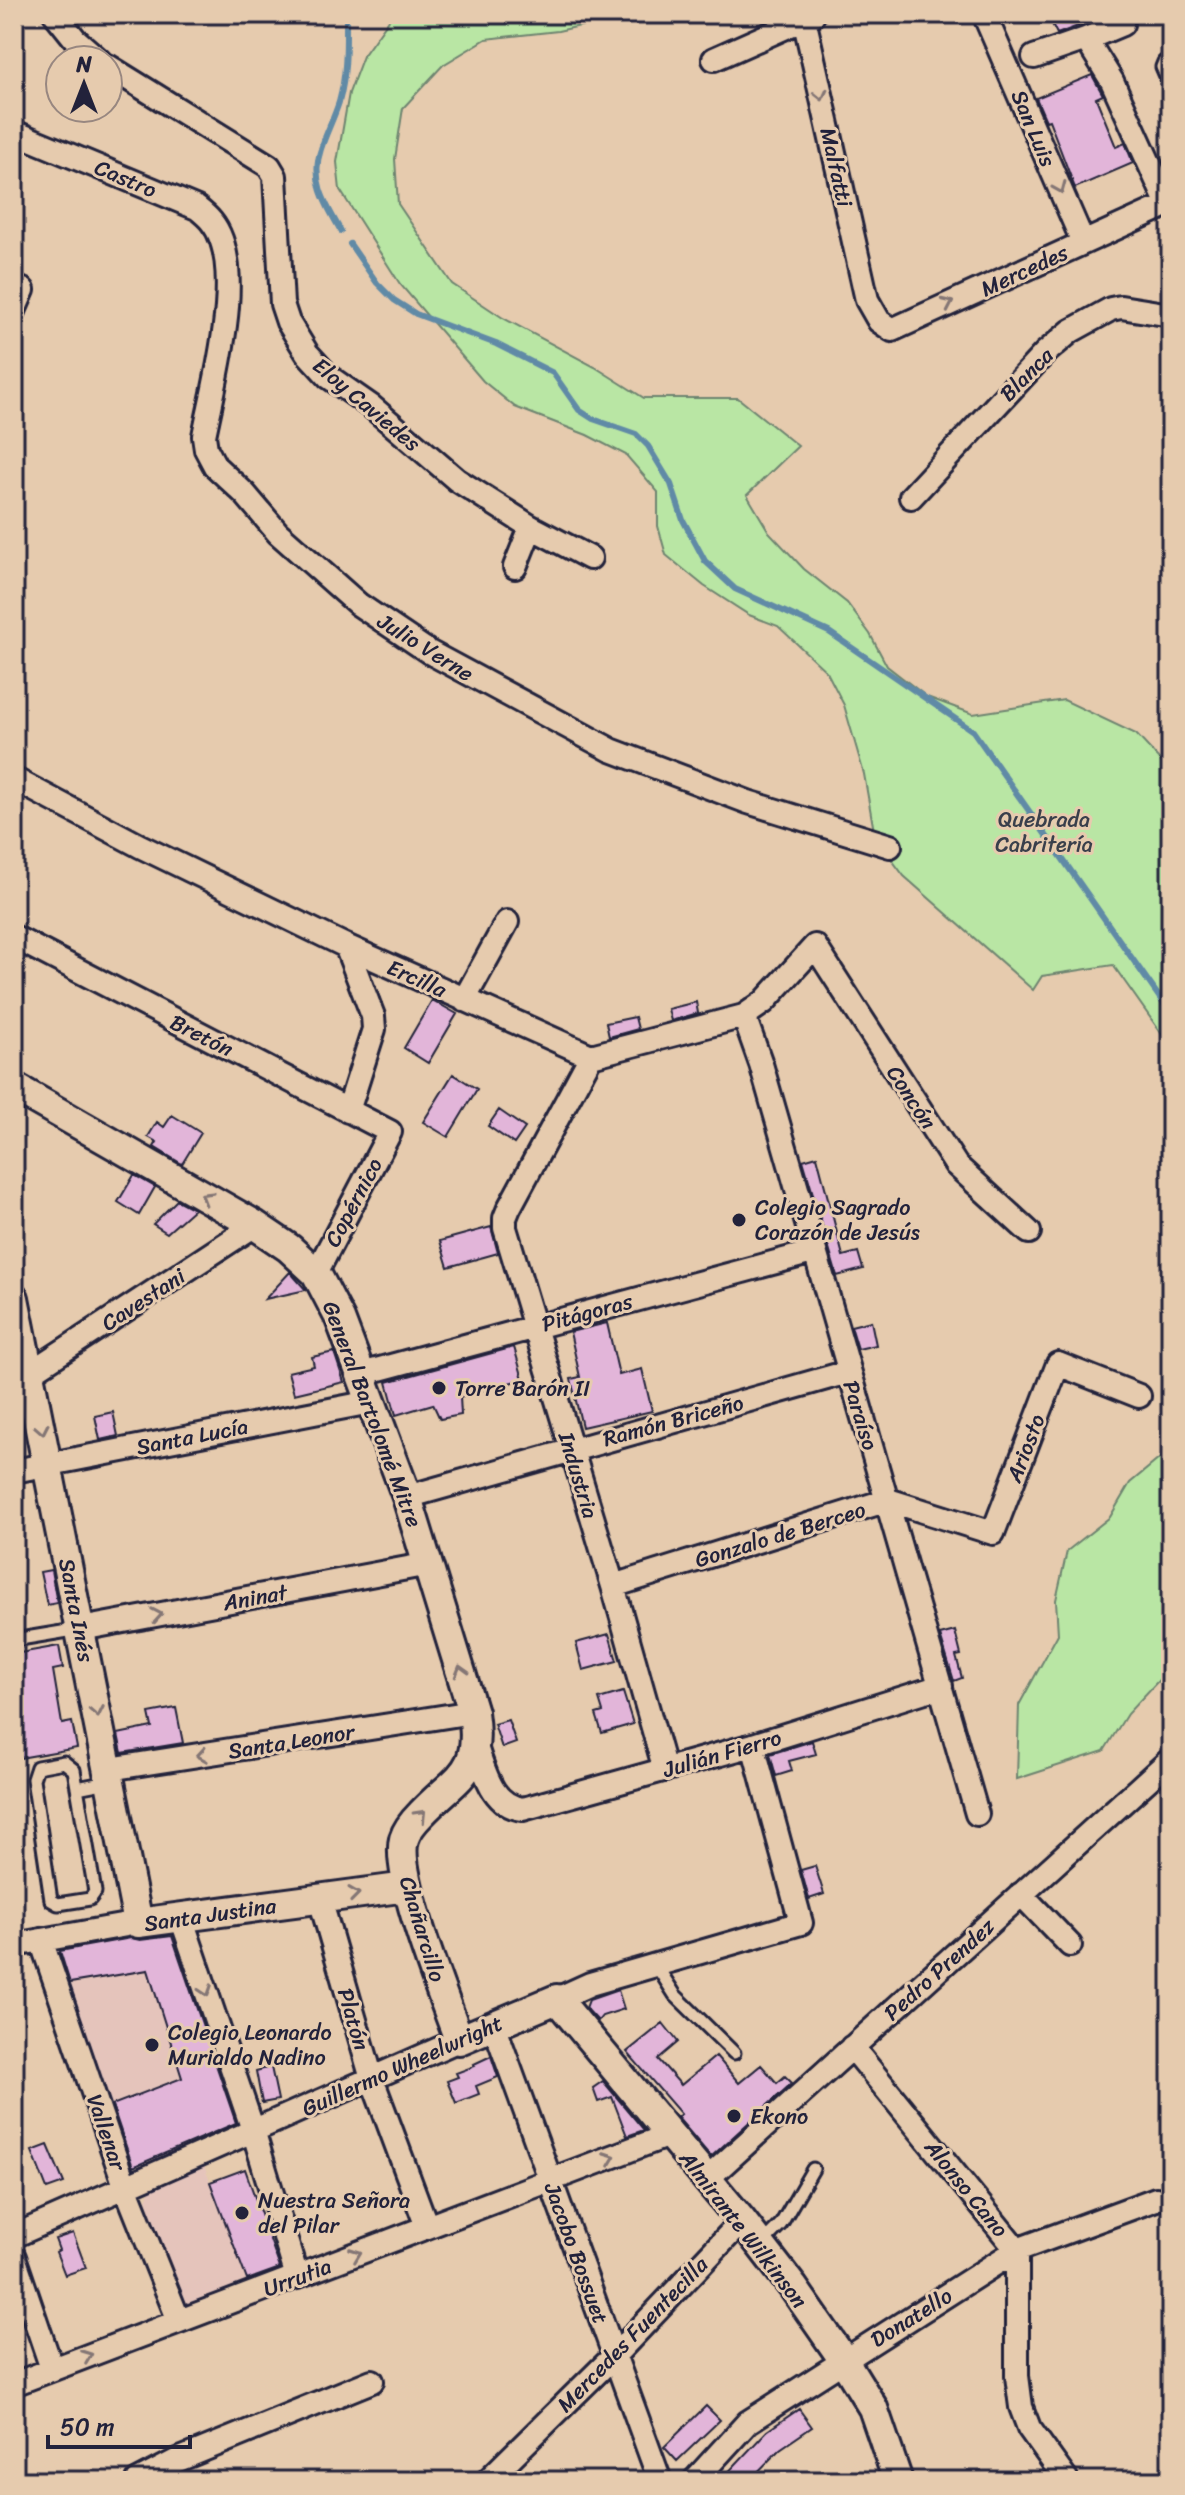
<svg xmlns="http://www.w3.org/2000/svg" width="1185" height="2495" viewBox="0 0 1185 2495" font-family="Sriracha,sans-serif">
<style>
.built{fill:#e5c4bb}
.green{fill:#b9e6a4;stroke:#6e8470;stroke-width:2}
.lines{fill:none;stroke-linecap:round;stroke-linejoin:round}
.stream{stroke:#618aa6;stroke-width:6}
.building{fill:#e2b5d9;stroke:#22223b;stroke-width:2}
.service-casing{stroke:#22223b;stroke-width:17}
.minor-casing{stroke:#22223b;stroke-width:28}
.tertiary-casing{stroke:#22223b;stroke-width:34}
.service{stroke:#e6cbae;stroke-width:11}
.minor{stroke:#e6cbae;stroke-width:22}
.tertiary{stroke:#e6cbae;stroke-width:28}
.oneway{stroke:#847674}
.poi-dot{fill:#22223b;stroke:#e6cbae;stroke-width:3}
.labels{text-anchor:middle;stroke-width:6;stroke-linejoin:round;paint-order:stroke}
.street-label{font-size:22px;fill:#22223b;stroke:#e6cbae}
.park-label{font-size:22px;fill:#393f4b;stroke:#e6cbae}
.poi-label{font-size:22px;fill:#22223b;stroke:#e6cbae;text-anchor:start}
</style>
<rect width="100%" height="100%" fill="#e6cbae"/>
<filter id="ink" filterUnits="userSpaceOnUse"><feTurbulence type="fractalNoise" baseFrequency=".0125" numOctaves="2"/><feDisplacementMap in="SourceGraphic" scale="16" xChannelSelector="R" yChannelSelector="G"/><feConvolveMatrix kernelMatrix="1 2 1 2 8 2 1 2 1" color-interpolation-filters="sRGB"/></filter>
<g filter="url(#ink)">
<!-- built -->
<path class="built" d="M165,1932L182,1941L246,2128L131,2167L52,1948Z
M203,2163L248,2283L185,2306L146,2200L152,2186Z"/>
<!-- green -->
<path class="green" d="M393,14H620L612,19L558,31L486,39L443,65L403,108L395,159L398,204L452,284L503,318L595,367L644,398H738L798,446L747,495L769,532L804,569L847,603L870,634L887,666L927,697L973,714L1064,700L1136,734L1171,772V1047L1113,965L1042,976L1033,990L904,876L875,837L864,774L844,705L827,672L778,626L749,615L704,586L666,555L658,526V492L626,455L587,435L515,407L483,381L400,284L340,190L337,162L349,93L363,56Z
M1171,1449V1667L1127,1714L1104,1751L1017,1779L1019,1705L1058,1634L1056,1600L1067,1551L1110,1517L1130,1483Z"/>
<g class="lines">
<!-- stream -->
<path class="stream" d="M179,14H197
M341,231C326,205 310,180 321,149C326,133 334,118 339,102C347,74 346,43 346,14
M350,244L377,283L394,300L416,314L496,344L553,373L579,410L593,419L636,434L648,446L671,484L683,520L705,561L735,589L829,632L973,731L1171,1014"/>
</g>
<!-- building -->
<path class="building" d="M1056,14H1110L1057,34L1051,22L1058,18Z
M1092,75L1103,95L1096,98L1116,147L1125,143L1133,163L1075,188L1049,120L1046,121L1036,98Z
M432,1000L457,1014L428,1063L404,1048Z
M696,1002L698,1013L671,1021L668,1009Z
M635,1017L638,1029L609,1037L606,1023Z
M453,1074L477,1089L448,1137L423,1122Z
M499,1110L525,1128L514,1144L488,1126Z
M172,1115L201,1133L182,1164L154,1147L157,1142L148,1137L157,1122L164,1127Z
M817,1156L843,1256L858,1252L863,1269L837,1276L803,1160Z
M134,1175L155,1187L139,1215L118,1202Z
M177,1200L194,1209L167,1233L153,1224Z
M491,1227L498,1253L448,1267L440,1241Z
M290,1272L306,1290L265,1299Z
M871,1321L876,1345L858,1349L851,1326Z
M607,1323L619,1375L642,1369L652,1411L582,1427L571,1379L580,1377L570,1332Z
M514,1347L523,1379L460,1397L461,1415L440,1419L433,1404L396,1415L387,1382Z
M334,1352L344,1382L294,1394L288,1372L314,1366L312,1357Z
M113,1412L118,1436L100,1440L95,1416Z
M51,1570L57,1603L47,1605L40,1572Z
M955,1631L961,1655L956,1656L962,1678L954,1681L940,1635Z
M609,1634L617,1661L583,1670L576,1643Z
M59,1646L63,1668L53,1670L62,1724L72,1722L77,1748L14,1759V1732L18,1731L14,1708V1654Z
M623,1692L633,1724L602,1733L596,1714L603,1712L599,1699Z
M176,1708L183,1743L122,1753L118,1734L152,1727L149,1713Z
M508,1720L516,1743L502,1748L494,1724Z
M812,1741L816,1754L789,1761L792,1771L776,1776L770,1754Z
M815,1866L824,1894L809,1899L801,1870Z
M172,1936L236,2123L133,2167L112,2105L182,2078L148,1970L70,1983L60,1951L131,1938L140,1940Z
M618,1990L624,2009L602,2016L598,2021L586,2008L589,2000Z
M663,2023L678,2042L658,2059L681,2085L716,2056L739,2083L761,2065L777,2083L785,2076L792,2083L711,2157L677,2117L681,2114L627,2052Z
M491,2056L498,2077L476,2086L479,2094L456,2103L447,2081L458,2077L456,2073L475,2066L474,2064Z
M271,2067L278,2100L262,2103L256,2071Z
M603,2081L644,2130L627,2136L612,2097L598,2102L593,2088Z
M48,2145L64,2183L47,2189L32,2151Z
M245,2169L280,2268L247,2280L210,2182Z
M73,2233L86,2268L65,2275L56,2252L59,2250L55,2239Z
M706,2406L720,2420L677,2461L664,2447Z
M799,2409L812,2427L780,2449L749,2481H720L767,2431Z"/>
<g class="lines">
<!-- service casing -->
<g class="service-casing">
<path id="service" d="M1171,58L1164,62L1162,67L1171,88
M14,1640L80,1629
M64,1762L74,1770L95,1892L90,1899L58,1904L51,1900L33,1779L37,1767Z
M77,1788L108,1782
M656,1965L675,1995L734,2053
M761,2244L781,2224L813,2169"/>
</g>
<!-- minor casing -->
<g class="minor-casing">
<path id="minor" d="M55,14L75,39L99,60
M798,14L804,19L810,45L867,300L879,321L892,330L1171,203
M984,14L1083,242
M1086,39L1122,24
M1034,57L1086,39L1112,81L1168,205
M714,59L813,15
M108,66L269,166L275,176L282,304L288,322L307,353L329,377L372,407L457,480L531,527L590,558
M14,132L197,208C202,212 207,216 211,221C248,265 214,383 204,436L206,449L215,466L245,494L278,533L358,604L429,652L611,750L748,802L890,846
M14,287L23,290L14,311
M911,497L1045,353L1071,331L1111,309L1121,307L1171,315
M515,567L531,527
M14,779L140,846L346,946L591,1056L744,1016L764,1002L815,946L956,1165L1029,1232
M14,937L390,1132L316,1273
M346,946L373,1016L374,1029L348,1111
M464,1000L507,922
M744,1016L761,1064L977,1814
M591,1056L509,1208L505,1218V1228L613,1586L665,1770
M31,1372L255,1225
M361,1374L813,1252
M14,1471L371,1402
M407,1497L848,1372
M613,1586L888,1500L993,1533L1058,1364L1139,1396
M81,1629L429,1564
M476,1747C485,1772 492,1806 523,1809L753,1745L941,1686
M109,1769L473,1712
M1021,1894L1070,1945
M320,1899L372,2079L427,2227
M181,1917L253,2130L297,2277
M41,1940L125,2186L179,2321
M14,1945L138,1923
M557,1999L590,1984L801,1923L753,1745
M494,2025L660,2481
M852,2047L1017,2250V2376L1021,2407L1029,2428L1067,2481
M707,2179L1171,1759
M14,2236L459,2040
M14,2257L52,2369
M14,2384L669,2135
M138,2481L178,2460L372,2381
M487,2481L614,2356L742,2221
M694,2481L748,2422L1017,2250L1156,2199"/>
</g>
<!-- tertiary casing -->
<g class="tertiary-casing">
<path id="tertiary" d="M14,1087L255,1225L289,1248L316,1273L340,1319L407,1497L473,1712C482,1774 459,1774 421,1814C414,1821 407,1829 404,1839C394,1875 445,2000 459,2040L557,1999L742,2221L793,2287L843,2359L873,2408L898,2481
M14,1298L138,1923L407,1887"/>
</g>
<!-- service -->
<use href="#service" class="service"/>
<!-- minor -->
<use href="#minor" class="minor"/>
<!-- tertiary -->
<use href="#tertiary" class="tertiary"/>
</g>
<!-- one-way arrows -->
<defs><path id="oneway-chevron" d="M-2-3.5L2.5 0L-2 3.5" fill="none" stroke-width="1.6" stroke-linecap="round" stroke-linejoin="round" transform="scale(2)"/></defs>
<g class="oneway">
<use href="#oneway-chevron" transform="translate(821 95) rotate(77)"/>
<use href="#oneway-chevron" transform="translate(1060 188) rotate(67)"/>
<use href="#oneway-chevron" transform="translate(948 304) rotate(-25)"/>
<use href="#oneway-chevron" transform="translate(206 1197) rotate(-149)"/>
<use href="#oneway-chevron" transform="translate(42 1429) rotate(79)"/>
<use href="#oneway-chevron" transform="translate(157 1615) rotate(-10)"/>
<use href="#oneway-chevron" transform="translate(461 1671) rotate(-106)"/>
<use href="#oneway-chevron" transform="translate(97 1712) rotate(79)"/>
<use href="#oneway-chevron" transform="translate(202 1755) rotate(171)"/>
<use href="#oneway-chevron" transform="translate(421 1815) rotate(-46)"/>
<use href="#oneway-chevron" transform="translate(354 1894) rotate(-8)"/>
<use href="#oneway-chevron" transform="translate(206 1991) rotate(71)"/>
<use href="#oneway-chevron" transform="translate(610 2158) rotate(-21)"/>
<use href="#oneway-chevron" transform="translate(356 2254) rotate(-21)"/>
<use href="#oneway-chevron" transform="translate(87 2356) rotate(-21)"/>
</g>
</g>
<!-- markers -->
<g class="poi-dot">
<circle cx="739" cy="1220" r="8"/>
<circle cx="439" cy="1388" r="8"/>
<circle cx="152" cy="2045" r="8"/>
<circle cx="734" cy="2116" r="8"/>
<circle cx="242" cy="2213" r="8"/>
</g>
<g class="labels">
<!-- street labels -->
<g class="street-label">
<text transform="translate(1034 128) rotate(67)" y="8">San Luis</text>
<text transform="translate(837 167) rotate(77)" y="8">Malfatti</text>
<text transform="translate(126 178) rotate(23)" y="8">Castro</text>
<text transform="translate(1024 270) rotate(-25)" y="8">Mercedes</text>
<text transform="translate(1026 374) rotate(-45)" y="8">Blanca</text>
<text transform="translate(367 404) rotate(40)" y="8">Eloy Caviedes</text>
<text transform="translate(426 647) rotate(32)" y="8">Julio Verne</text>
<text transform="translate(417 978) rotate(24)" y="8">Ercilla</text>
<text transform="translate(202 1035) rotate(27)" y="8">Bretón</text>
<text transform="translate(912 1097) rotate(57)" y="8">Concón</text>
<text transform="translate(353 1202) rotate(-62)" y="8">Copérnico</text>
<text transform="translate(143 1299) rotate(-33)" y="8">Cavestani</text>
<text transform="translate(587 1312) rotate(-15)" y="8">Pitágoras</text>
<text transform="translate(373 1414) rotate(69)" y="8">General Bartolomé Mitre</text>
<text transform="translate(861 1415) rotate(73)" y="8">Paraíso</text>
<text transform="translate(673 1420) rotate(-15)" y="8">Ramón Briceño</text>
<text transform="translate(192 1436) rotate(-11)" y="8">Santa Lucía</text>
<text transform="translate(1025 1448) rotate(-69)" y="8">Ariosto</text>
<text transform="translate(579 1475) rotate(73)" y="8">Industria</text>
<text transform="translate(780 1534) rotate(-17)" y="8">Gonzalo de Berceo</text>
<text transform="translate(255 1597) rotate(-10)" y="8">Aninat</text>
<text transform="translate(77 1610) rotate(79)" y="8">Santa Inés</text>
<text transform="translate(291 1741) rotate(-9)" y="8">Santa Leonor</text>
<text transform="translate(722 1753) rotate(-16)" y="8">Julián Fierro</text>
<text transform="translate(210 1914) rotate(-8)" y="8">Santa Justina</text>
<text transform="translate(423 1929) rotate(73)" y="8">Chañarcillo</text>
<text transform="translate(939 1969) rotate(-42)" y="8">Pedro Prendez</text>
<text transform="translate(354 2019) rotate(74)" y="8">Platón</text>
<text transform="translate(402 2065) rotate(-24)" y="8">Guillermo Wheelwright</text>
<text transform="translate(107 2132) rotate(71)" y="8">Vallenar</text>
<text transform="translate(967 2188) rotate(51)" y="8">Alonso Cano</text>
<text transform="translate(744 2229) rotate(52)" y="8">Almirante Wilkinson</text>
<text transform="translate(577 2253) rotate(70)" y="8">Jacobo Bossuet</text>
<text transform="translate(297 2277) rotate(-21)" y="8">Urrutia</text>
<text transform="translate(911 2317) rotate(-32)" y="8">Donatello</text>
<text transform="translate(632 2334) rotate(-46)" y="8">Mercedes Fuentecilla</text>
</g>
<!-- park labels -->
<g class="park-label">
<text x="1044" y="827">Quebrada<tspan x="1044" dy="25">Cabritería</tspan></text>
</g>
<!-- poi labels -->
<g class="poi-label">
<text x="755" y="1215">Colegio Sagrado<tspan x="755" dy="25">Corazón de Jesús</tspan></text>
<text x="455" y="1396">Torre Barón II</text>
<text x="168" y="2040">Colegio Leonardo<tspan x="168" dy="25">Murialdo Nadino</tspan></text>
<text x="750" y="2124">Ekono</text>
<text x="258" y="2208">Nuestra Señora<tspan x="258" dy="25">del Pilar</tspan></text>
</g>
</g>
<!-- margin -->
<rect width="1185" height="2495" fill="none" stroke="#e6cbae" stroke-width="48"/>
<rect x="24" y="24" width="1137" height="2447" fill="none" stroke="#22223b" stroke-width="3" filter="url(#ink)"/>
<!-- north arrow -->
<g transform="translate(84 84)"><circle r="38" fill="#e6cbae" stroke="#988780" stroke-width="2"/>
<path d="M0-6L14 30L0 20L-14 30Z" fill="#22223b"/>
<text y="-12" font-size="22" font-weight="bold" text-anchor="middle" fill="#22223b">N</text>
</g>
<!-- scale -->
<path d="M48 2435v12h142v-12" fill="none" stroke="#22223b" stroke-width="4"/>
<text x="60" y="2435" font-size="24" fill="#22223b" stroke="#e6cbae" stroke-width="6" paint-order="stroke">50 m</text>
</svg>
